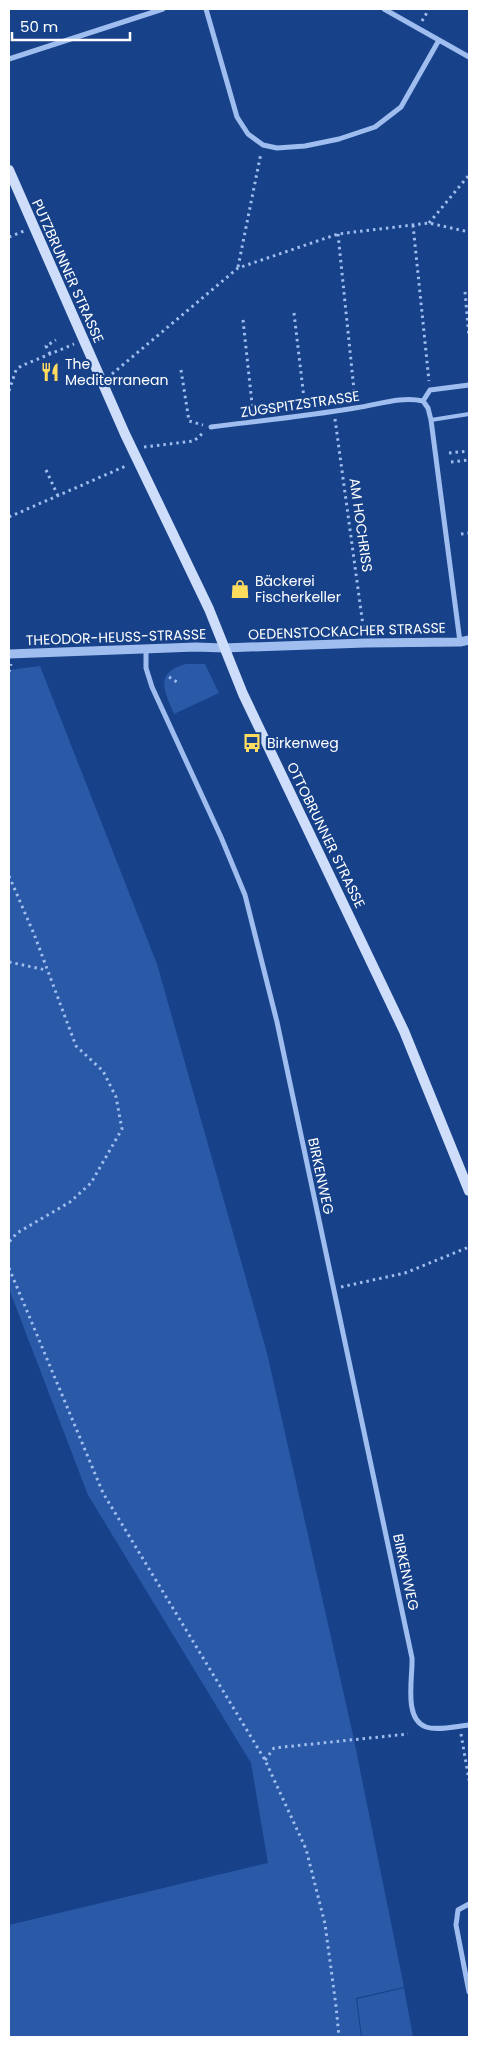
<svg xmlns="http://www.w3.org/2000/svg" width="478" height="2046" viewBox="0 0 478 2046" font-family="Poppins,sans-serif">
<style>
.green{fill:#2a59a8}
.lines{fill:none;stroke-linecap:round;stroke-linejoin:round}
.path{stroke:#9fbdee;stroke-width:3;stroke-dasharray:2.5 4;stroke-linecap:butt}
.service{stroke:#9fbdee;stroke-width:4}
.minor{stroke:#9fbdee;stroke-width:5}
.tertiary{stroke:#9fbdee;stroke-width:9}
.secondary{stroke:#cdddfa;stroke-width:10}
.labels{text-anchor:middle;stroke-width:4.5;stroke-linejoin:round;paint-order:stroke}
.street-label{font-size:14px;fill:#fff;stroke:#174189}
.poi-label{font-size:14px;fill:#fff;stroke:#174189;text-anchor:start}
</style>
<rect width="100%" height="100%" fill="#174189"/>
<!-- green -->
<path class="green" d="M186,664H205L219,693L174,714C164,690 154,673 186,664Z
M40,666L157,964L267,1353L353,1735L404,1987L356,1998L361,2037H9V1925L268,1863L251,1763L88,1495L9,1289V670Z
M404,1988L413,2037H362L357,1999Z"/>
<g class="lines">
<!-- path -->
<path class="path" d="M422,21L429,9
M429,223L469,175
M413,225L429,381
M338,234L355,400
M9,237L24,231
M238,267L261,153
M465,292L469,337
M294,313L305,407
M243,320L253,413
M50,354L46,346L56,340
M181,370L189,421L203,425
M112,374L238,268L338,234L429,223L469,232
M9,391L16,370L21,366L74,344
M335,419L364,633
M144,447L194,441L204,432
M449,453L469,451
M451,462L469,460
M46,470L58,496
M9,517L128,465
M461,534L469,533
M9,672L11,664
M169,677L177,682
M9,876L34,934L76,1046L103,1071L116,1097L122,1129L91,1183L70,1202L17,1233L9,1242
M9,962L46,970
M9,1268L103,1493L265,1760L306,1849L325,1924L336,2006L339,2037
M341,1287L405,1273L469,1247
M461,1734L469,1780
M265,1760L274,1748L408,1734"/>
<!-- service -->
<path class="service" d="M431,420L469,414"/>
<!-- minor -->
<path class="minor" d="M206,9L237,117L248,134L263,145L277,148L305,146L339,139L375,127L401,107L439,40
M384,9L469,57
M9,59L163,9
M423,401L428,408L431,420L460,642
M423,401L430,390L469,385
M211,427C259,421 307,416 355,408C378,405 400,396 423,401
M146,650V668L152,687L221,837L245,895L277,1022L412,1658C413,1677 403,1719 426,1727C438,1731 457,1726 469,1725
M469,1904L458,1910L456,1925L469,1992"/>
<!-- tertiary -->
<path class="tertiary" d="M9,654L196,647L224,648L365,643L460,642L469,640"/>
<!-- secondary -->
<path class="secondary" d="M9,170L125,434L209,609L243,694L404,1031L469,1191"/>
</g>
<!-- icons -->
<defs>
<g id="restaurant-bare" transform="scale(1.5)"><path d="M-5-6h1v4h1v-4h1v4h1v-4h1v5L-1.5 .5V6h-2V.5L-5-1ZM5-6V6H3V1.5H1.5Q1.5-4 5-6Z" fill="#ffdc5d" stroke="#174189" stroke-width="2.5" paint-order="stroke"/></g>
<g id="shop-bare" transform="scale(1.5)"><path d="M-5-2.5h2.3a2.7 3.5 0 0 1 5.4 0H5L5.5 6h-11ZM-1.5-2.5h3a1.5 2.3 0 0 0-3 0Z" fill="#ffdc5d" stroke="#174189" stroke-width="2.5" paint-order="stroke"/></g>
<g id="bus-bare" transform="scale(1.5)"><path d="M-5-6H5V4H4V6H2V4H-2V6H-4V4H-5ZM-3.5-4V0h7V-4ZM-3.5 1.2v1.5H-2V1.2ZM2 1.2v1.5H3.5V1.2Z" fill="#ffdc5d" stroke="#174189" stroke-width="2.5" paint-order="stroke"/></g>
</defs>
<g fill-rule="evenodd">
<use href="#restaurant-bare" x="50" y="372"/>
<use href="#shop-bare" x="240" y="589"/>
<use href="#bus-bare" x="252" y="743"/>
</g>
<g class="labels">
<!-- street labels -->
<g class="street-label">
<text transform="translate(68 271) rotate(66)" y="5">PUTZBRUNNER STRASSE</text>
<text transform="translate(300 404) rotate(-8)" y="5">ZUGSPITZSTRASSE</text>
<text transform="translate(361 525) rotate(82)" y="5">AM HOCHRISS</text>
<text transform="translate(347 631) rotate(-2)" y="5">OEDENSTOCKACHER STRASSE</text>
<text transform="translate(116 637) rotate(-2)" y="5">THEODOR-HEUSS-STRASSE</text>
<text transform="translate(326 835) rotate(64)" y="5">OTTOBRUNNER STRASSE</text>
<text transform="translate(321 1176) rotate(78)" y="5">BIRKENWEG</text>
<text transform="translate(406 1572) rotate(78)" y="5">BIRKENWEG</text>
</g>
<!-- poi labels -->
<g class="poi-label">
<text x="65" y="369">The<tspan x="65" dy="16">Mediterranean</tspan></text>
<text x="255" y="586">Bäckerei<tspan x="255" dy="16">Fischerkeller</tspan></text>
<text x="267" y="748">Birkenweg</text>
</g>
</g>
<!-- border -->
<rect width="478" height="2046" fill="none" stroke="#ffffff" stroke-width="20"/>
<!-- scale -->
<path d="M12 32v8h118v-8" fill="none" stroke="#ffffff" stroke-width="2.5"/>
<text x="20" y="32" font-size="15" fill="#ffffff" stroke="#174189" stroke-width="4" paint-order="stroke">50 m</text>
</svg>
